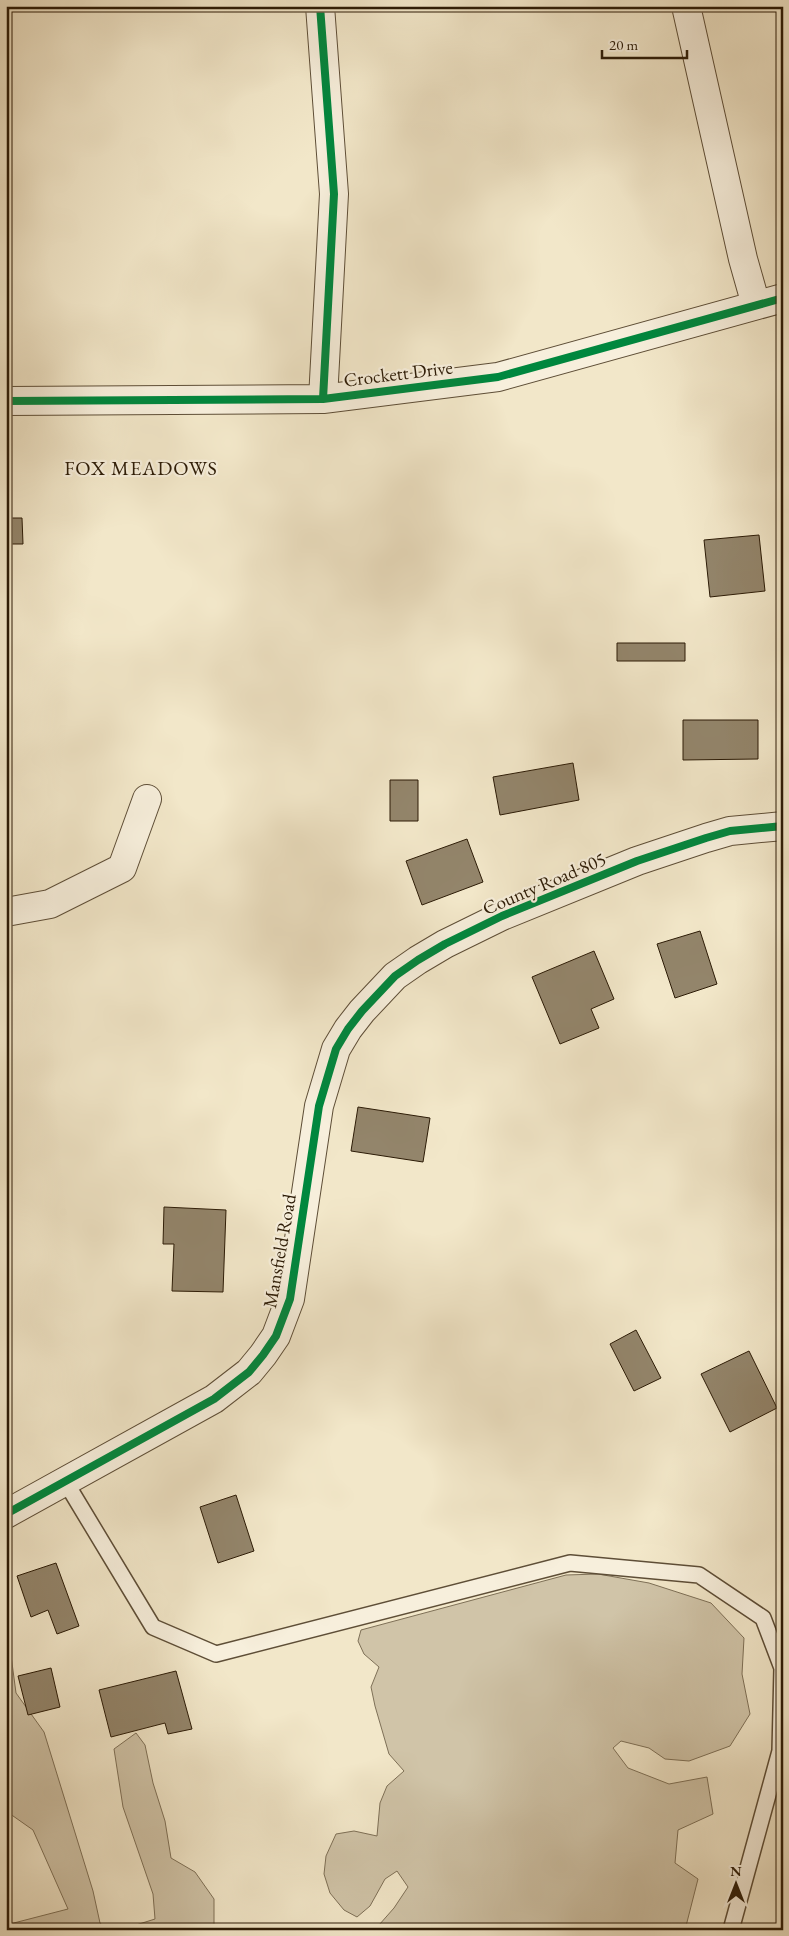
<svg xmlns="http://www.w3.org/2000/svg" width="789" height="1936" viewBox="0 0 789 1936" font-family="'EB Garamond',serif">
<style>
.green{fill:#d0c4a8;stroke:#7e7057}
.building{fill:#93856b;stroke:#2c1b06}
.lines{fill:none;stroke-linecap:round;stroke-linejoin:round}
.service-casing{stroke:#5e4e37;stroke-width:18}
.minor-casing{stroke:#5e4e37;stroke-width:30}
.service{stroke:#f7efdc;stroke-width:15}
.minor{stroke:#f7efdc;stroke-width:28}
.cycleway-casing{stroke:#f7efdc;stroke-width:11}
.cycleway{stroke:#00873e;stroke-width:8}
.labels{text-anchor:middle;stroke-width:4.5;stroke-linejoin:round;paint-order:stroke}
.street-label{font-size:19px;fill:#2c1b06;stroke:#f7efdc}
.neighbourhood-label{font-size:20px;letter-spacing:1px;fill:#2c1b06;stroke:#f7efdc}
</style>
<rect width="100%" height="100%" fill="#f2e7c9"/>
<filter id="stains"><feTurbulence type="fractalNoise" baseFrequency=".004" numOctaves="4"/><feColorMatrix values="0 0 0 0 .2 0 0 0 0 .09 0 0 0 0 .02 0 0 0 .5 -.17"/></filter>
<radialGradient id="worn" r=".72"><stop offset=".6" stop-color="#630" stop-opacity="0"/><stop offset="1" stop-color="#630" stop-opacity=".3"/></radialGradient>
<!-- green -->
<path class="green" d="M598,1574L649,1583L711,1603L744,1638L742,1674L750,1714L730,1746L689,1761L665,1759L649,1748L621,1741L613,1748L628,1768L669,1784L707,1777L713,1814L678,1830L675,1863L698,1879L685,1930H377L379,1925L394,1908L408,1887L397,1871L385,1879L370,1906L357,1917L344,1910L330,1893L324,1874L326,1856L336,1834L354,1831L377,1836L380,1803L387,1786L404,1771L389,1754L375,1706L371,1687L379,1667L364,1654L358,1641L361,1630L566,1575Z
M6,1618L16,1693L44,1732L93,1891L100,1923L108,1930H6V1925L68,1909L33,1830L6,1811Z
M136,1733L145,1745L153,1783L165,1821L171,1858L195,1872L214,1899V1930H120L155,1919L153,1894L123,1807L114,1749Z"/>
<!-- building -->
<path class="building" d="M6,518H22L23,544H6Z
M759,535L765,591L710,597L704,540Z
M617,643H685V661H617Z
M683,720H758V759L683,760Z
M573,763L579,800L500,815L493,777Z
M390,780H418V821H390Z
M467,839L483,882L422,905L406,861Z
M700,931L717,984L675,998L657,944Z
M594,951L614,999L591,1009L599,1028L560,1044L532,977Z
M358,1107L430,1118L423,1162L351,1151Z
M164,1207L226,1210L223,1292L172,1291L174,1244H163Z
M636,1330L661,1378L634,1391L610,1344Z
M749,1351L777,1408L730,1432L701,1374Z
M236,1495L254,1551L218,1563L200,1507Z
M56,1563L79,1626L57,1634L48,1610L31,1617L17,1576Z
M51,1668L60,1707L28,1715L18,1676Z
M176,1671L192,1729L168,1734L165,1723L111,1737L99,1690Z"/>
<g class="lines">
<!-- service casing -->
<g class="service-casing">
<path id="service" d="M65,1481L153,1627L216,1654L570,1563L699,1575L763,1618L782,1668L780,1751L731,1930"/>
</g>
<!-- minor casing -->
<g class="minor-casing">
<path id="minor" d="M320,6L334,194L323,399
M686,6L743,259L756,305
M6,401L323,399L498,377L783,298
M6,912L50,904L122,868L147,799
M6,1514L214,1399L249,1372L263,1355L276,1336L290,1299L319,1106L336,1049L348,1029L362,1011L395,976L418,960L445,944L502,916L637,861L706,838L730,831L783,826"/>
</g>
<!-- service -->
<use href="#service" class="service"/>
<!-- minor -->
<use href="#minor" class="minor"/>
<!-- cycleway casing -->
<g class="cycleway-casing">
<path id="cycleway" d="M320,6L334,194L323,399
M6,401L323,399L498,377L783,298
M6,1514L214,1399L249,1372L263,1355L276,1336L290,1299L319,1106L336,1049L348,1029L362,1011L395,976L418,960L445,944L502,916L637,861L706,838L730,831L783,826"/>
</g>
<!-- cycleway -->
<use href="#cycleway" class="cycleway"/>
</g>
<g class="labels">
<!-- street labels -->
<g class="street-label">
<text transform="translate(398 373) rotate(-7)" y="7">Crockett Drive</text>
<text transform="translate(544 883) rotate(-23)" y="7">County Road 805</text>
<text transform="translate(279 1251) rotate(-80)" y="7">Mansfield Road</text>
</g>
<!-- neighbourhood labels -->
<g class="neighbourhood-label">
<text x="141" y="475">FOX MEADOWS</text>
</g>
</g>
<!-- margin -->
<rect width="789" height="1936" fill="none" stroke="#f2e7c9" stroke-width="25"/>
<rect x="8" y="8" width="774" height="1921" fill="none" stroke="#2c1b06" stroke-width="2.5"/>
<rect x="12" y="12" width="764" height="1911" fill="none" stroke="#2c1b06"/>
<!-- north arrow -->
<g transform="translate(736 1884)" stroke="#f7efdc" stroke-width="4" paint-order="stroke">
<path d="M0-4L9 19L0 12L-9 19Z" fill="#2c1b06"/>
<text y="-8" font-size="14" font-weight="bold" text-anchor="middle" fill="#2c1b06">N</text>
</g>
<!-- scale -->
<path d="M602 50v8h85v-8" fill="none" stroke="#2c1b06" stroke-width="2.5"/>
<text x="609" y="50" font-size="15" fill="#2c1b06" stroke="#f7efdc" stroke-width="4" paint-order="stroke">20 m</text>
<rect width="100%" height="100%" filter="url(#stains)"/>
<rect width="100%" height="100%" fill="url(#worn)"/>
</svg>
